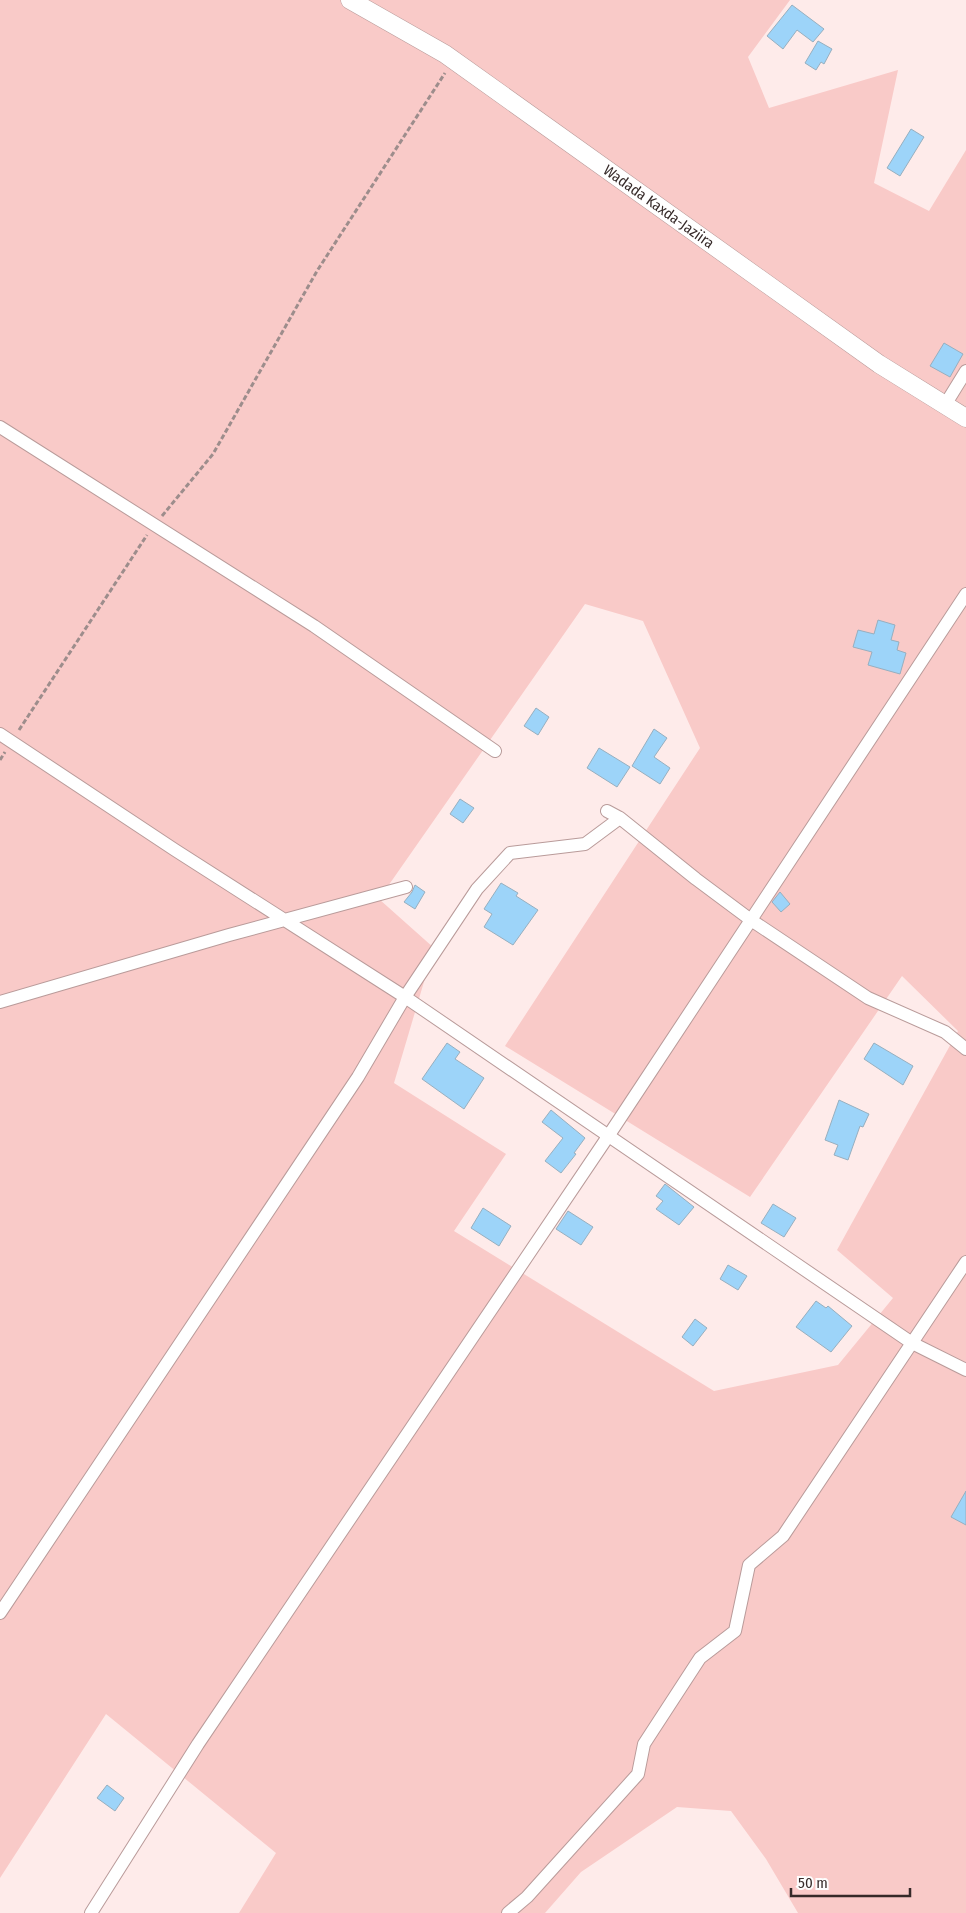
<svg xmlns="http://www.w3.org/2000/svg" width="966" height="1913" viewBox="0 0 966 1913" font-family="'Fira Sans Condensed',sans-serif">
<style>
.green{fill:#f9cac8;fill-rule:evenodd}
.building{fill:#9dd4f9;stroke:#97afbf}
.lines{fill:none;stroke-linecap:round;stroke-linejoin:round}
.street-casing{stroke:#b99b9a;stroke-width:14}
.secondary-casing{stroke:#b99b9a;stroke-width:19}
.path{stroke:#9d8d8c;stroke-width:3;stroke-dasharray:5 2.5;stroke-linecap:butt}
.street{stroke:#fff;stroke-width:12}
.secondary{stroke:#fff;stroke-width:18}
.labels{text-anchor:middle;stroke-width:4;stroke-linejoin:round;paint-order:stroke}
.street-label{font-size:15px;fill:#362a29;stroke:#fdfdfd}
</style>
<rect width="100%" height="100%" fill="#feebea"/>
<!-- green -->
<path class="green" d="M0,0H790L748,57L769,108L898,70L874,183L929,211L966,150V1913H798L766,1859L731,1811L677,1807L581,1872L545,1913H239L276,1853L106,1714L0,1878ZM585,604L643,621L700,748L505,1046L750,1197L902,976L958,1031L837,1250L893,1298L838,1365L714,1391L454,1231L506,1154L394,1083L434,948L379,899Z"/>
<!-- building -->
<path class="building" d="M792,5L824,29L813,42L797,30L783,49L767,36Z
M818,41L832,49L824,64L821,62L816,70L805,63Z
M911,129L924,137L900,176L887,168Z
M944,343L963,354L950,377L930,366Z
M878,620L895,625L891,640L899,642L897,650L906,653L900,674L868,665L872,652L853,647L858,630L874,634Z
M536,708L549,717L538,735L524,726Z
M654,729L667,738L654,757L670,768L660,784L632,766Z
M599,748L630,767L617,787L587,768Z
M460,799L474,808L463,823L450,814Z
M501,883L518,893L516,896L538,910L513,945L484,927L492,914L484,909Z
M415,885L425,892L415,909L404,902L412,892Z
M780,892L790,904L781,912L772,902Z
M447,1043L460,1052L455,1059L484,1078L464,1109L422,1079Z
M874,1043L913,1066L903,1085L864,1059Z
M839,1100L869,1114L863,1127L860,1126L848,1160L834,1155L838,1145L825,1140Z
M551,1110L585,1138L574,1153L576,1154L561,1173L545,1161L563,1138L542,1122Z
M665,1184L694,1207L679,1225L656,1209L663,1201L656,1196Z
M773,1204L796,1218L784,1237L761,1223Z
M483,1208L511,1226L499,1246L471,1228Z
M568,1211L593,1227L581,1245L556,1229Z
M728,1265L747,1276L738,1290L720,1279Z
M816,1301L826,1308L828,1306L852,1326L831,1352L796,1327Z
M695,1319L707,1328L693,1346L682,1337Z
M966,1491V1525L951,1517Z
M107,1785L124,1798L115,1811L97,1798Z"/>
<g class="lines">
<!-- street casing -->
<g class="street-casing">
<path id="street" d="M945,405L966,371
M0,427L314,626L495,751
M0,734L175,850L405,997L358,1077L0,1613
M607,811L620,818
M0,1002L229,935L406,887
M966,1049L945,1032L868,998L751,920L696,879L620,818L585,844L510,853L477,889L405,997L912,1343L966,1370
M91,1913L198,1744L609,1135L966,594
M508,1913L527,1897L638,1774L644,1744L700,1658L735,1631L749,1565L783,1536L966,1262"/>
</g>
<!-- secondary casing -->
<g class="secondary-casing">
<g id="secondary">
<path id="s1" d="M350,0L445,54L879,364L966,418"/>
</g>
</g>
<!-- path -->
<path class="path" d="M162,516L213,454L317,271L445,73
M19,730L147,535
M0,760L5,752"/>
<!-- street -->
<use href="#street" class="street"/>
<!-- secondary -->
<use href="#secondary" class="secondary"/>
</g>
<g class="labels">
<!-- street labels -->
<g class="street-label">
<text dy="5" stroke="none"><textPath href="#s1" startOffset="372">Wadada Kaxda-Jaziira</textPath></text>
</g>
</g>
<!-- scale -->
<path d="M791 1888v8h119v-8" fill="none" stroke="#362a29" stroke-width="2.5"/>
<text x="798" y="1888" font-size="15" fill="#362a29" stroke="#fdfdfd" stroke-width="4" paint-order="stroke">50 m</text>
</svg>
